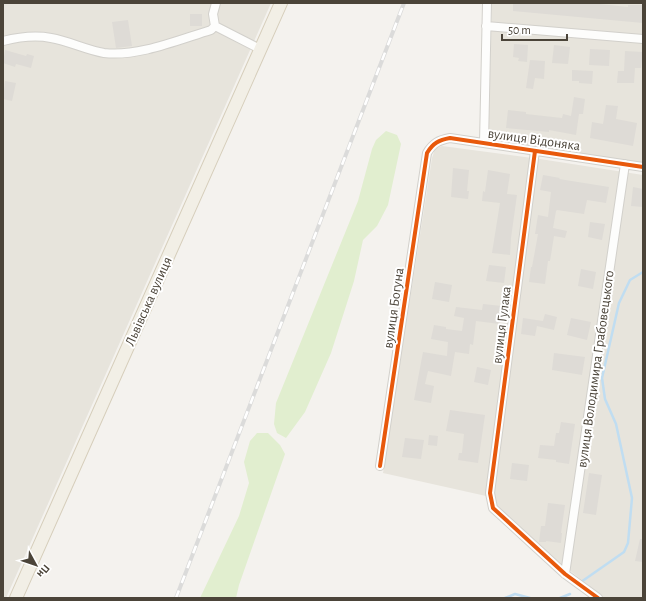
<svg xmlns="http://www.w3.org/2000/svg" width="646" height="601" viewBox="0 0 646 601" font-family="'Alegreya Sans',sans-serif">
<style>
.residential{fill:#e7e4dc}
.green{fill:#e1eecf}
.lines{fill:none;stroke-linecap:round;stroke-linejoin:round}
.stream{stroke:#c0ddf1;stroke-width:2.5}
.building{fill:#dedbd6}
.minor-casing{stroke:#d2d0cb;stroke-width:10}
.primary-casing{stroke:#d6cebb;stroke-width:14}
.minor{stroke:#fdfdfc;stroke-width:8}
.primary{stroke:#f2efe6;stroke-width:12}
.rail-casing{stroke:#dbdbda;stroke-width:4}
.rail{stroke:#fff;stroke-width:2.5;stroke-dasharray:8;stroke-linecap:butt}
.cycleway-casing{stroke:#fff;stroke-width:6}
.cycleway{stroke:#e8590c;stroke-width:4}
.labels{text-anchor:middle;stroke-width:4;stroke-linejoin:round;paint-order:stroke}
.street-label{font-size:14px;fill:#4b4439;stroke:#fff}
</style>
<rect width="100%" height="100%" fill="#f4f2ee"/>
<!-- residential -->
<path class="residential" d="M3,3H271L6,598H3Z
M492,3H643V164L488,141Z
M442,146L540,159L643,175V598H604L507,520L498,508L495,498L383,473L432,158L435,149Z"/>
<!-- green -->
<path class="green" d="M386,131L397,135L401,144L388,205L377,226L363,240L354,281L331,353L305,412L286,438L277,433L274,424L276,403L358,201L372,149L376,140Z
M257,433H268L280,445L285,454L239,585L236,598H200L239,516L249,483L244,462L250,441Z"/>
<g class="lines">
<!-- stream -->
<path class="stream" d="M581,582L624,552L628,543L632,498L616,424L605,399L602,378L619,303L630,280L643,272
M505,598L515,594L530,598
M560,598L570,594"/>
</g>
<!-- building -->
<path class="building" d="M513,3H590L628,7V5H643V23L513,11Z
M190,14H202V26H190Z
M128,20L132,46L116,48L112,22Z
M514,44L528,45L527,62L518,61L519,58L513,57Z
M554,45L570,47L568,64L552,63Z
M590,49L610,50L609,66L589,65Z
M5,50L26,56L27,54L34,56L31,68L16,64L15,67L3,63Z
M625,51L643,52L641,68H635L634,83H617L618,71H624Z
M530,60L545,61L544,79L535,78L533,89L526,88Z
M572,70L593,71L592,84L579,83V81H572Z
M5,81L16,83L12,101L3,99Z
M574,97L585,99L583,114H579L576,135L549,130V132L506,128L508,110L526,112V114L562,118L563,114L571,116Z
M606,105L618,106L616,119L637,123L633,146L590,138L592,122L603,124Z
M453,168L469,170L467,191H469L468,199L451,197Z
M488,170L510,174L507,194L517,195L511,238L510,255L492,253L500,203L482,201L483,191L485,192Z
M543,175L560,178L559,179L609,187L606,203L587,200L584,214L557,210L556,211L553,228L567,231L565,238L554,236L550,261H548L545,284L529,282L531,267H532L538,234H535L538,215L548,217L551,192L540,190Z
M633,187L643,189V207L631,206Z
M590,222L605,224L602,240L588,237Z
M489,265L506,267L504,283L486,281Z
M581,269L596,272L593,289L578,286Z
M435,282L452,285L449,302L432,299Z
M483,304L502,306L500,324L476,321L473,345L470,344L469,354L455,352L451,376L428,371L425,384L434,386L431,403L414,400L423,352L447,356L448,342L431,339L434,325L446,327V329L462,331L464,318L454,316L456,307L482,310Z
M545,314L557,317L554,330L537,326L535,336L521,334L523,318L543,321Z
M571,318L591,322L587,340L567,335Z
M554,353L585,357L582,375L552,370Z
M477,367L491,370L488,385L474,382Z
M450,410L485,415L478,463L458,460L459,453H462L464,434L446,431Z
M561,422L575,424L569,464L556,462V460L538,458L540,445L554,446L556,433H559Z
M429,435L438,436L437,446L428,445Z
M405,438L424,440L421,459L402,457Z
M512,463L529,465L527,481L510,479Z
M589,473L602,475L596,515L583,513Z
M548,503L565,505L561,533H562L561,543L546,541V542H539L541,526H545Z
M640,539H643V562L635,561Z"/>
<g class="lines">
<!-- minor casing -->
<g class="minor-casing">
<path id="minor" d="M216,3L213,14L215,26L260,49
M486,26L643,39
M3,41C19,37 35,35 51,38C69,41 86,50 104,53C138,57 178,40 211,30L215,26
M484,143L487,3
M535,151L490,493L493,508L565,574L598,598
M380,466L427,153C433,143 439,140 450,138L643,167
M565,574L625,164"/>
</g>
<!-- primary casing -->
<g class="primary-casing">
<path id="primary" d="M16,598L281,3"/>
</g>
<!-- minor -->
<use href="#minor" class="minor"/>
<!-- primary -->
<use href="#primary" class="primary"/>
<!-- rail casing -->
<g class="rail-casing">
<path id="rail" d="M176,598L404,3"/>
</g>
<!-- rail -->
<use href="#rail" class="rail"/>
<!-- cycleway casing -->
<g class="cycleway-casing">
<path id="cycleway" d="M535,151L490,493L493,508L565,574L598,598
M380,466L427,153C433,143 439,140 450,138L643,167"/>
</g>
<!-- cycleway -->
<use href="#cycleway" class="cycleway"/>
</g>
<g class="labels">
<!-- street labels -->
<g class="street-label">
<text transform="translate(534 139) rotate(8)" y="5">вулиця Відоняка</text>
<text transform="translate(148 301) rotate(-66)" y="5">Львівська вулиця</text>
<text transform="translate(393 308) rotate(-82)" y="5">вулиця Богуна</text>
<text transform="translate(501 325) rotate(-83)" y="5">вулиця Гулака</text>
<text transform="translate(595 369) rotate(-82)" y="5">вулиця Володимира Грабовецького</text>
</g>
</g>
<!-- border -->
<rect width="646" height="601" fill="none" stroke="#4b4439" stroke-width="8"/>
<!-- north arrow -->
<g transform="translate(36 565) rotate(130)" stroke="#ffffff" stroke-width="3" paint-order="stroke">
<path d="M0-3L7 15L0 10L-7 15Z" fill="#4b4439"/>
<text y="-6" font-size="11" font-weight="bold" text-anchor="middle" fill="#4b4439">Пн</text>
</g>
<!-- scale -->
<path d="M502 34v6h65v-6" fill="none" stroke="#4b4439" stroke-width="2"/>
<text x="508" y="34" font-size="12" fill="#4b4439" stroke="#ffffff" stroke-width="3" paint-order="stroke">50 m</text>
</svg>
